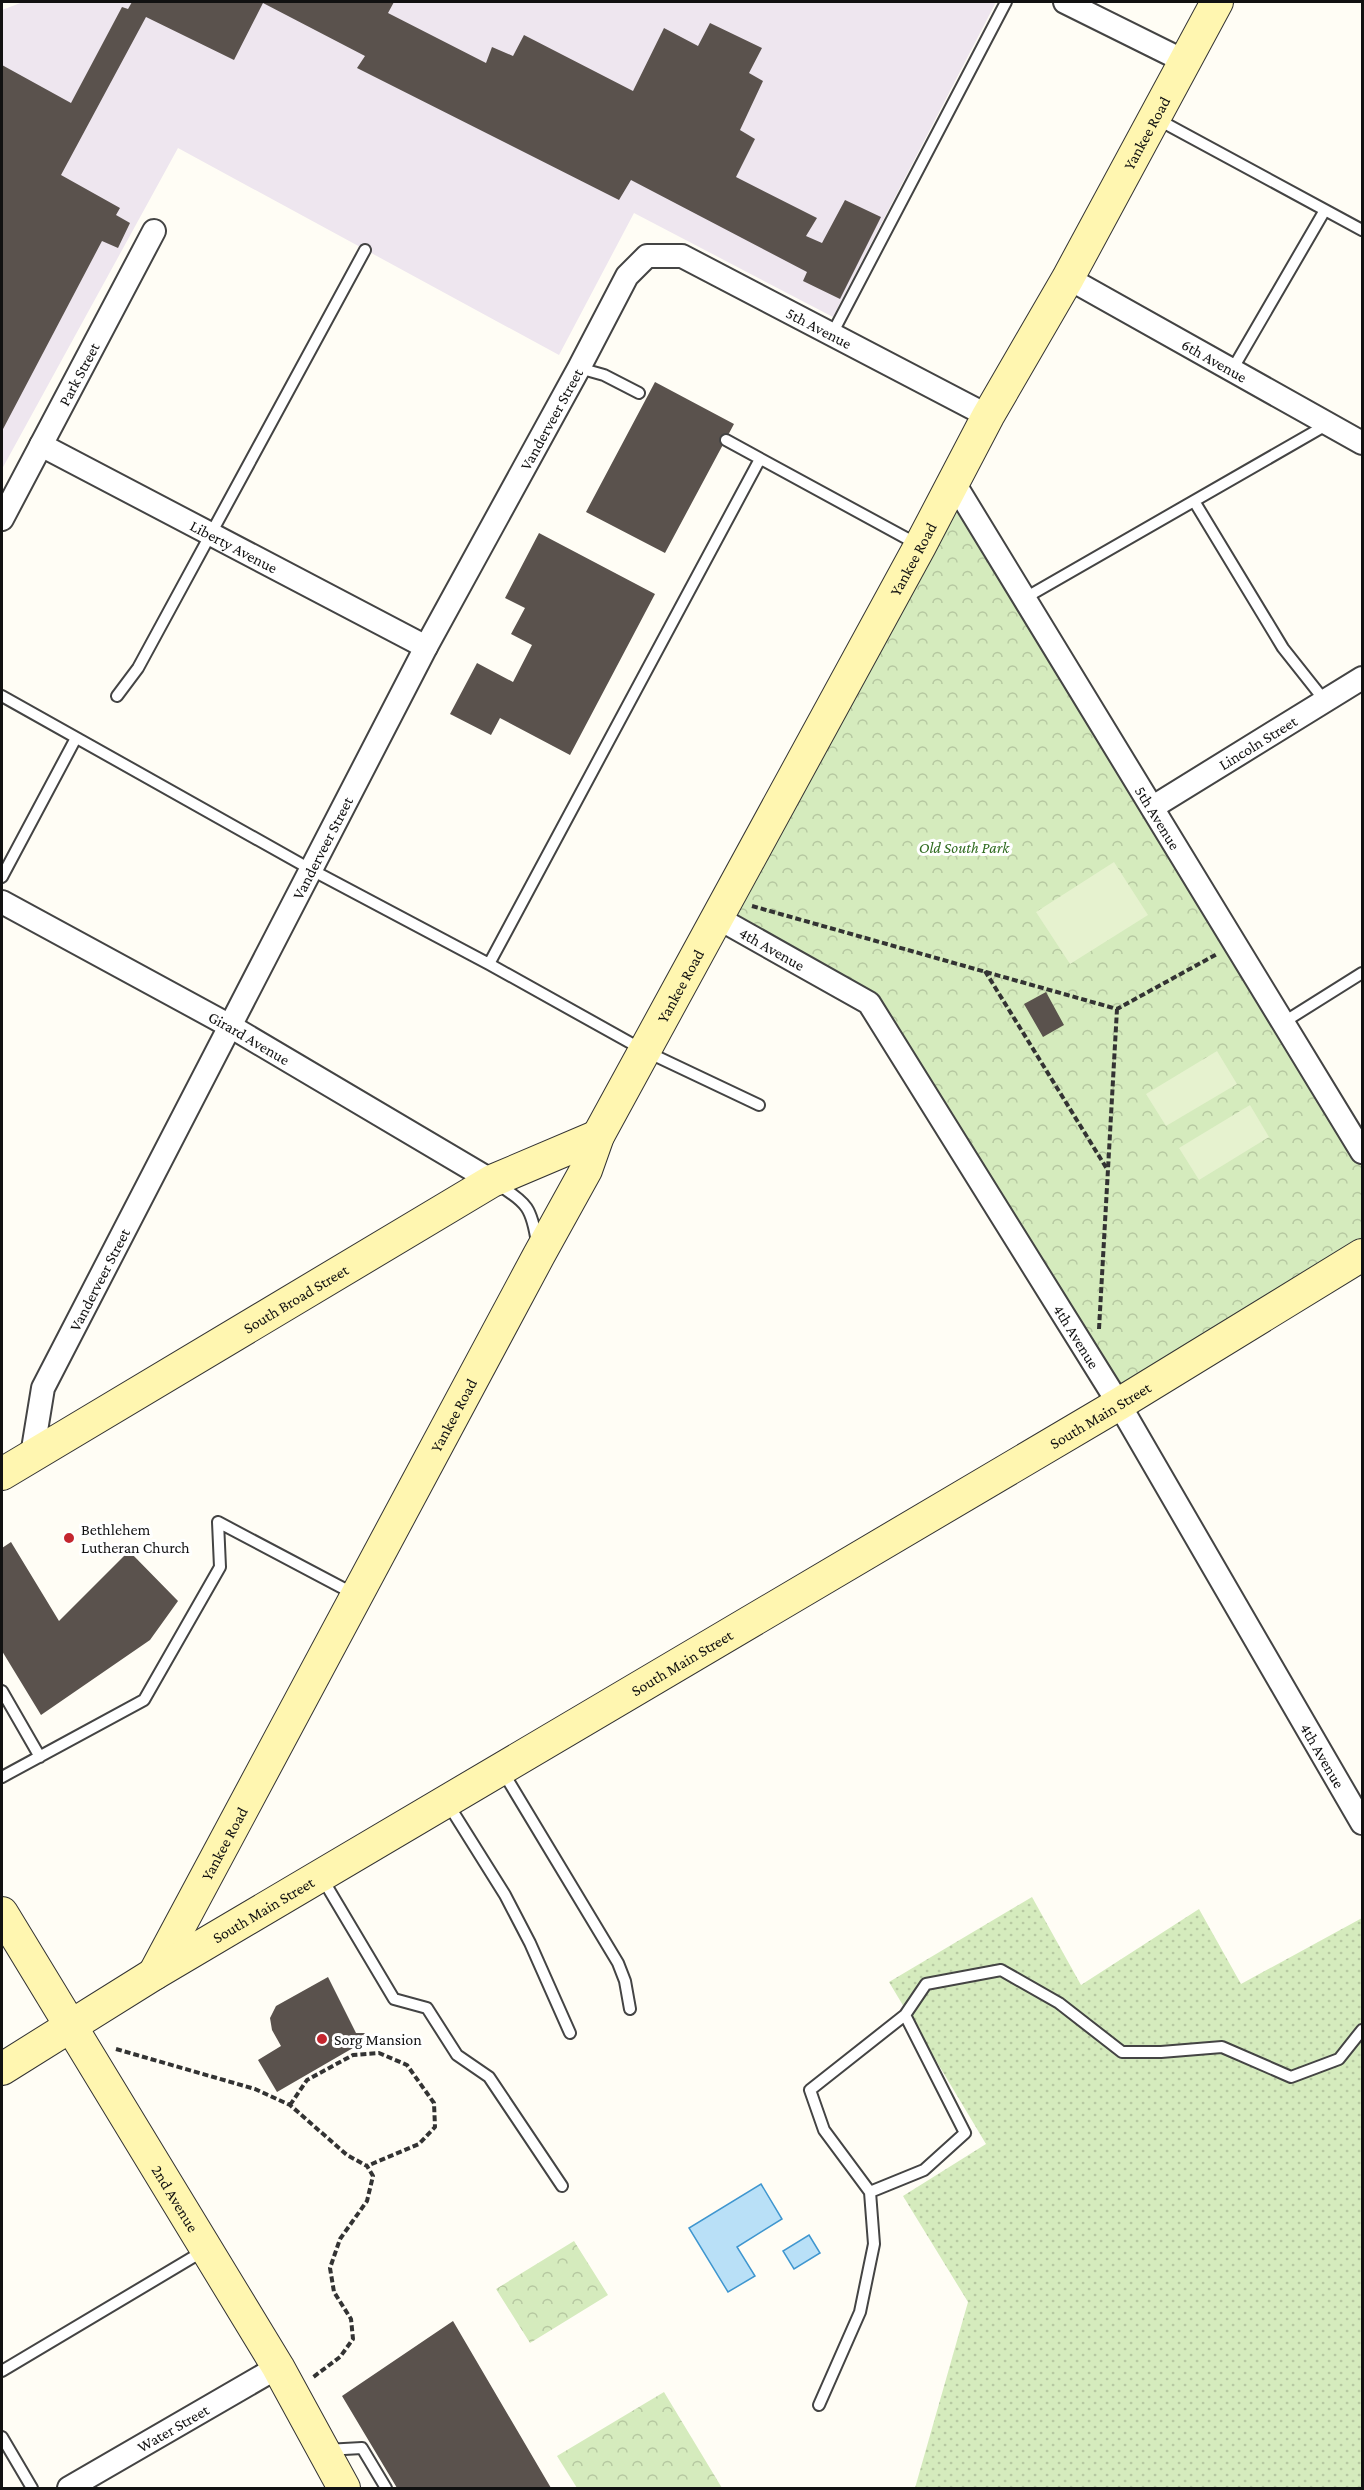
<svg xmlns="http://www.w3.org/2000/svg" width="1364" height="2490" viewBox="0 0 1364 2490" font-family="'Crimson Pro',serif">
<style>
.industrial{fill:#eee6ef}
.grass{fill:url(#grass-dots)}
.park{fill:url(#park-crowns)}
.pitch{fill:#e6f2cf}
.water{fill:#b9e0f7;stroke:#3f96cf;stroke-width:1.5}
.building{fill:#5a524d}
.lines{fill:none;stroke-linecap:round;stroke-linejoin:round}
.lane-casing{stroke:#444;stroke-width:14}
.street-casing{stroke:#444;stroke-width:26}
.secondary-casing{stroke:#333;stroke-width:34}
.path{stroke:#333;stroke-width:4;stroke-dasharray:6 3;stroke-linecap:butt}
.lane{stroke:#fff;stroke-width:10}
.street{stroke:#fff;stroke-width:22}
.secondary{stroke:#fff6b0;stroke-width:32}
.poi-dot{fill:#c4262e;stroke:#fff;stroke-width:2}
.labels{text-anchor:middle;stroke-width:6;stroke-linejoin:round;paint-order:stroke}
.street-label{font-size:16px;fill:#111;stroke:#fff}
.park-label{font-size:16px;font-style:italic;fill:#2f6b1f;stroke:#fff}
.poi-label{font-size:16px;fill:#111;stroke:#fff;text-anchor:start}
</style>
<defs>
<pattern id="grass-dots" width="8" height="8" patternUnits="userSpaceOnUse" patternTransform="scale(1.5)"><rect width="8" height="8" fill="#d5ebbd"/><path d="M2 2h.1M6 6h.1" fill="none" stroke="#b6c8a1" stroke-width="1.8" stroke-linecap="round"/></pattern>
<pattern id="park-crowns" width="20" height="18" patternUnits="userSpaceOnUse" patternTransform="scale(1.5)"><rect width="20" height="18" fill="#d5ebbd"/><path d="M2 6a3 3 0 1 1 6 0M12 15a3 3 0 1 1 6 0" fill="none" stroke="#b6c8a1"/></pattern>
</defs>
<rect width="100%" height="100%" fill="#fffdf5"/>
<!-- industrial -->
<path class="industrial" d="M23,2H996L833,317L634,213L559,355L178,148L2,469V10Z"/>
<!-- grass -->
<path class="grass" d="M1032,1897L1081,1985L1199,1909L1241,1984L1362,1918V2488H915L968,2302L903,2196L986,2144L889,1982Z"/>
<!-- park -->
<path class="park" d="M954,483L1362,1152V1255L1119,1404L869,1003L718,918Z
M574,2241L608,2295L530,2343L496,2289Z
M664,2392L722,2488H577L557,2456Z"/>
<!-- pitch -->
<path class="pitch" d="M1114,862L1148,915L1070,964L1036,912Z
M1217,1051L1237,1084L1166,1126L1146,1094Z
M1250,1105L1269,1137L1199,1180L1179,1148Z"/>
<!-- water -->
<path class="water" d="M761,2184L782,2219L737,2247L755,2276L728,2292L689,2228Z
M809,2235L820,2253L794,2269L783,2251Z"/>
<!-- building -->
<path class="building" d="M132,2H394L388,13L486,63L492,47L513,56L524,35L633,91L664,28L698,46L710,23L762,48L749,73L763,81L740,130L755,139L736,177L817,218L806,236L822,243L845,200L881,217L840,299L803,281L807,272L631,180L619,200L357,68L365,56L263,3L234,60L146,17L61,175L120,208L116,215L130,223L118,248L102,241L2,431V65L71,103L122,7L128,9Z
M655,382L734,424L665,553L586,512Z
M539,533L655,594L570,755L500,718L491,735L450,714L477,663L513,682L532,645L511,634L525,608L505,598Z
M1046,992L1064,1025L1043,1037L1024,1004Z
M11,1542L59,1621L129,1551L178,1601L150,1640L41,1715L2,1651V1548Z
M328,1977L356,2033H365L368,2044L362,2048H353L277,2092L258,2060L281,2046L272,2030L270,2018L276,2006Z
M453,2321L551,2488H397L342,2396Z"/>
<g class="lines">
<!-- lane casing -->
<g class="lane-casing">
<path id="lane" d="M1157,119L1362,230
M832,334L1006,2
M579,368L604,375L639,393
M1232,370L1325,210
M726,440L917,544
M1194,501L1283,648L1325,701
M1025,598L1328,424
M2,696L310,869L489,964L645,1051L759,1105
M117,696L138,668L365,250
M2,877L76,738
M489,964L760,459
M1284,1022L1362,973
M498,1185C527,1202 532,1209 537,1243
M218,1522L356,1595
M2,1691L40,1757
M503,1772L618,1963L625,1981L630,2009
M2,1777L144,1700L220,1567L218,1522
M448,1804L505,1895L530,1943L570,2033
M322,1878L394,1999L427,2008L457,2055L489,2077L562,2186
M905,2015L965,2133L924,2170L870,2192L824,2130L810,2090L905,2015L926,1984L1001,1970L1059,2003L1122,2052H1161L1222,2047L1291,2077L1339,2059L1362,2030
M2,2371L205,2250
M819,2405L860,2312L874,2244L870,2192
M2,2437L32,2488
M326,2450L362,2448L386,2488"/>
</g>
<!-- street casing -->
<g class="street-casing">
<g id="street">
<path d="M1065,2L1184,61"/>
<path id="s1" d="M1068,278L1362,443"/>
<path id="s2" d="M41,445L426,647"/>
<path id="s3" d="M954,483L1362,1152"/>
<path id="s4" d="M2,519L154,231"/>
<path id="s5" d="M1153,807L1362,678"/>
<path id="s6" d="M2,902L230,1026L492,1181"/>
<path id="s7" d="M718,918L869,1003L1119,1404L1362,1823"/>
<path id="s8" d="M32,1455L43,1388L426,647L579,368L627,276L647,256H682L988,416"/>
<path id="s9" d="M69,2488L278,2367"/>
</g>
</g>
<!-- secondary casing -->
<g class="secondary-casing">
<g id="secondary">
<path id="s10" d="M2,1474L492,1181L598,1136"/>
<path id="s11" d="M2,1913L278,2367L344,2488"/>
<path id="s12" d="M154,1974L539,1255L586,1170L598,1136L920,546L988,416L1068,278L1217,2"/>
<path id="s13" d="M2,2069L154,1974L1119,1404L1362,1255"/>
</g>
</g>
<!-- path -->
<path class="path" d="M752,906L1117,1009L1217,954
M985,971L1107,1169
M1099,1329L1117,1009
M116,2049L255,2089L290,2105L347,2155L367,2166L373,2176L367,2201L340,2239L330,2268L334,2292L351,2319L353,2339L340,2357L312,2378
M290,2105L307,2080L353,2055L379,2053L407,2065L434,2103L435,2127L419,2144L367,2166"/>
<!-- lane -->
<use href="#lane" class="lane"/>
<!-- street -->
<use href="#street" class="street"/>
<!-- secondary -->
<use href="#secondary" class="secondary"/>
</g>
<!-- markers -->
<g class="poi-dot">
<circle cx="69" cy="1538" r="6"/>
<circle cx="322" cy="2039" r="6"/>
</g>
<g class="labels">
<!-- street labels -->
<g class="street-label">
<text dy="6" stroke="none"><textPath href="#s12" startOffset="2092">Yankee Road</textPath></text>
<text dy="6" stroke="none"><textPath href="#s8" startOffset="1542">5th Avenue</textPath></text>
<text dy="6" stroke="none"><textPath href="#s1" startOffset="168">6th Avenue</textPath></text>
<text dy="6" stroke="none"><textPath href="#s4" startOffset="164">Park Street</textPath></text>
<text dy="6" stroke="none"><textPath href="#s8" startOffset="1162">Vanderveer Street</textPath></text>
<text dy="6" stroke="none"><textPath href="#s2" startOffset="218">Liberty Avenue</textPath></text>
<text dy="6" stroke="none"><textPath href="#s12" startOffset="1606">Yankee Road</textPath></text>
<text dy="6" stroke="none"><textPath href="#s5" startOffset="123">Lincoln Street</textPath></text>
<text dy="6" stroke="none"><textPath href="#s3" startOffset="392">5th Avenue</textPath></text>
<text dy="6" stroke="none"><textPath href="#s8" startOffset="676">Vanderveer Street</textPath></text>
<text dy="6" stroke="none"><textPath href="#s7" startOffset="62">4th Avenue</textPath></text>
<text dy="6" stroke="none"><textPath href="#s12" startOffset="1120">Yankee Road</textPath></text>
<text dy="6" stroke="none"><textPath href="#s6" startOffset="282">Girard Avenue</textPath></text>
<text dy="6" stroke="none"><textPath href="#s8" startOffset="190">Vanderveer Street</textPath></text>
<text dy="6" stroke="none"><textPath href="#s10" startOffset="342">South Broad Street</textPath></text>
<text dy="6" stroke="none"><textPath href="#s7" startOffset="566">4th Avenue</textPath></text>
<text dy="6" stroke="none"><textPath href="#s12" startOffset="634">Yankee Road</textPath></text>
<text dy="6" stroke="none"><textPath href="#s13" startOffset="1278">South Main Street</textPath></text>
<text dy="6" stroke="none"><textPath href="#s13" startOffset="792">South Main Street</textPath></text>
<text dy="6" stroke="none"><textPath href="#s7" startOffset="1052">4th Avenue</textPath></text>
<text dy="6" stroke="none"><textPath href="#s12" startOffset="148">Yankee Road</textPath></text>
<text dy="6" stroke="none"><textPath href="#s13" startOffset="306">South Main Street</textPath></text>
<text dy="6" stroke="none"><textPath href="#s11" startOffset="334">2nd Avenue</textPath></text>
<text dy="6" stroke="none"><textPath href="#s9" startOffset="120">Water Street</textPath></text>
</g>
<!-- park labels -->
<g class="park-label">
<text x="964" y="853">Old South Park</text>
</g>
<!-- poi labels -->
<g class="poi-label">
<text x="81" y="1535">Bethlehem<tspan x="81" dy="18">Lutheran Church</tspan></text>
<text x="334" y="2045">Sorg Mansion</text>
</g>
</g>
<!-- border -->
<rect width="1364" height="2490" fill="none" stroke="#111111" stroke-width="6"/>
</svg>
